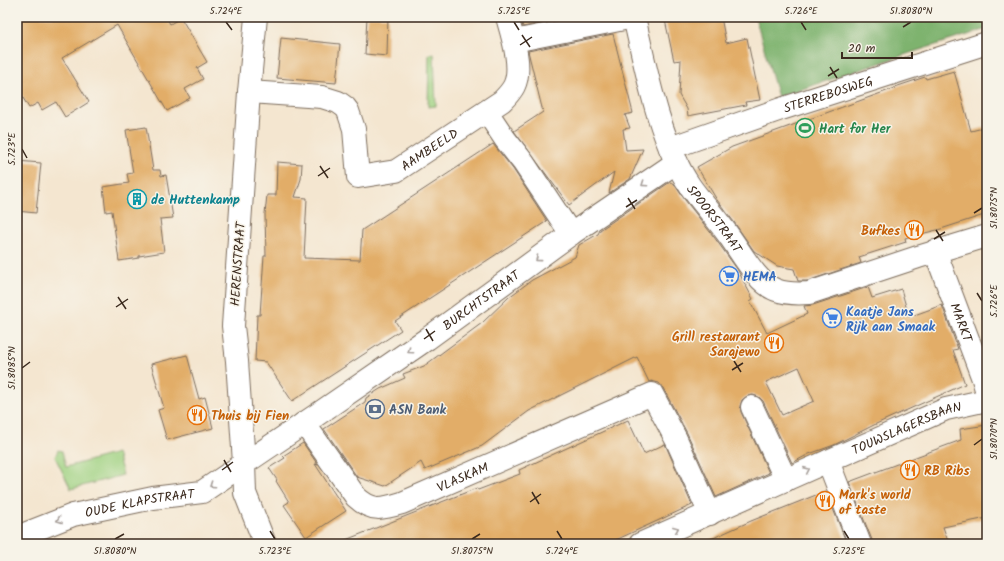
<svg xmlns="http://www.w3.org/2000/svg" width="1004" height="561" viewBox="0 0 1004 561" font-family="Kalam,sans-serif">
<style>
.green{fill:#9ed180;stroke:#6c7e4f}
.forest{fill:#7eb36e;stroke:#5c6e46}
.building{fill:#e2ad68;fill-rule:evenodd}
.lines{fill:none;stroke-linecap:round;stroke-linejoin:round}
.minor-casing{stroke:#7c6c5c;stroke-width:24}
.minor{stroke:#fff;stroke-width:22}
.oneway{stroke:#a79f9a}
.ticks{fill:none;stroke:#3b2a1e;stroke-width:1.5}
.labels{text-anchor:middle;stroke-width:3;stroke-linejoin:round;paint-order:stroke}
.street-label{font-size:13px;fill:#3b2a1e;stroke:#f7f3e8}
.leisure-label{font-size:13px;font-weight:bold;fill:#27864d;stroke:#f7f3e8;text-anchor:start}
.culture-label{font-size:13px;font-weight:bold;fill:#0d838f;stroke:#f7f3e8;text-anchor:start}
.food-label{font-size:13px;font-weight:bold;fill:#c56008;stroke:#f7f3e8;text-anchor:start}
.shop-label{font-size:13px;font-weight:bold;fill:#366cbe;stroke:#f7f3e8;text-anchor:start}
.service-label{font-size:13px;font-weight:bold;fill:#4e5e75;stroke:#f7f3e8;text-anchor:start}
.neatline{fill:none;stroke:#3b2a1e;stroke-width:1.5}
.ticks-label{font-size:10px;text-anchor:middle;fill:#3b2a1e}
</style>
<rect width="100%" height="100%" fill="#f7f3e8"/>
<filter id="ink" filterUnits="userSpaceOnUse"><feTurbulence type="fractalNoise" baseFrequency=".025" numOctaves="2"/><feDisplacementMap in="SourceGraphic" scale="8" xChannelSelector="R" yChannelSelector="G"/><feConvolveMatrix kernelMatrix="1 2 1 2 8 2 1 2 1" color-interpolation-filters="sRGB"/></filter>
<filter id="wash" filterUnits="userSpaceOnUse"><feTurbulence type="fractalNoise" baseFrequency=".012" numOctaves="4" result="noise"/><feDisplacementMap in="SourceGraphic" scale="16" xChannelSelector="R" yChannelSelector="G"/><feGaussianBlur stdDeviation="0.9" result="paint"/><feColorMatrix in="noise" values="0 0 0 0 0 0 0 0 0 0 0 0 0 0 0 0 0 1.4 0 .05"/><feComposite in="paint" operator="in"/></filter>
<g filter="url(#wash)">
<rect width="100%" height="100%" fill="#f4e6d0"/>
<!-- green -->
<path class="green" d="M429,54H434L436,106L428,107Z
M58,450L62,451L66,467L117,453L123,475L71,489L55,457Z"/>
<!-- forest -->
<path class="forest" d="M755,17H987V29L910,53L778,97Z"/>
<g id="blocks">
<!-- building -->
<path class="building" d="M17,17H166L170,24L181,18L207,62L197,68L203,79L185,89L190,98L167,111L117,25L62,58L89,102L65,117L56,102L42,110L38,103L29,108L17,88Z
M367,17H388L387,56L365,54Z
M520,17H570L523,27Z
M682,17H721L726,43L747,38L760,100L745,102L746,105L688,116L687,109L679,95L681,60L674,61L665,20Z
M613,34L633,113L625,115L630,128L623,129L626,150L643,149L630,179L609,193L614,172L569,205L514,131L543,112L528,51Z
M281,38L340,44L336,83L277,78Z
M954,71L971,131L987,127V214L941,229L905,238L906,242L859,257L861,263L807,281H798L794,269L777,266L754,251L734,222L717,200L697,167L732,147L895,88V87L925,77L926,79Z
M146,127L153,170H160L161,176L166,175L173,218L160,219L164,252L139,256V258L119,261L112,211L106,212L103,187L129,183L127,174L133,173L126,130Z
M493,144L513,169L547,221L395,321L401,330L292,401L266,362L255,361L257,315H260L264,256H266L265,214L267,195H276L277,162L302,164L301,179L295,197L307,198L304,258L360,260L362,230Z
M17,161L41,163L36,213L17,211Z
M670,182L674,184L685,200L714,237L737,269L753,299L750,301L767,333L807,314L804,306L813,305L868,287L872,298L901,289L909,317L942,305L958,349L953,350L965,384L876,424L834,445L809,454L792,463L763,401L759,397L753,395L747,396L742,400L740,406L741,412L769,473L716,497L687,433L663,388L659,383L651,381L649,382L637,357L529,411L482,446L425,470L421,462L385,486L357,477L324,429L365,402L366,398L380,389L405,378L403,374L424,366L482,323L509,297L532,280L575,257L579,245L598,234L600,230ZM799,367L814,401L782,415L766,382Z
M187,355L199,399L205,397L213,428L167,440L158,410L164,408L151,364Z
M628,420L644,454L665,444L692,505L607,544H339L338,543L477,488L478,490L520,474L519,470Z
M987,425V518L943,527L949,544H872V540L849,482L961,440L960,429Z
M303,443L318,465L315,464L346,511L306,537L284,505L289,502L276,481L277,480L269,468L285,458L283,456Z
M826,491L847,544H700L751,521Z"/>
</g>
</g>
<g filter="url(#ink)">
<use href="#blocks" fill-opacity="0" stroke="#7c6c5c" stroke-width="1"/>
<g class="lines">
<!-- minor casing -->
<g class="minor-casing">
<g id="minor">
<path d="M256,17L249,92L233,326L237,361L244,463L245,493L265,544"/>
<path id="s1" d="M634,17C646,69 659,141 690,186C702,203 717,219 729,236C741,252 757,283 776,290C787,294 797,294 809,293L918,257L987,236"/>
<path d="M514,41L634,17"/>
<path id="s2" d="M249,92L322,97L338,102L345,107L348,111L354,129L358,177L396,171L502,101C506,97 511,92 514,86C523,68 512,35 507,17"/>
<path d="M487,112L505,139L523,162L571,234"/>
<path id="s3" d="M670,148L781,109L987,43"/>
<path id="s4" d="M935,251L983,379L987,393"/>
<path d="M752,407L786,480"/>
<path id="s5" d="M304,423L356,497C372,512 382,509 402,503L652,394L676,439L710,514"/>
<path d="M828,461L860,544"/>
<path id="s6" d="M17,537L73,515L153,498L202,492L318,414L427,339L571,234L677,162"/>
<path id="s7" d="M640,544L946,409L987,400"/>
</g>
</g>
<!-- minor -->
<use href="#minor" class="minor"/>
</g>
<!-- one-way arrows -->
<defs><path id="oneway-chevron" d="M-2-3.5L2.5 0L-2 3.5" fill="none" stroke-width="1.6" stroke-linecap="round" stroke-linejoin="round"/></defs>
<g class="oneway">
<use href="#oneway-chevron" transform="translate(644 184) rotate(146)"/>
<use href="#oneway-chevron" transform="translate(538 259) rotate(144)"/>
<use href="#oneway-chevron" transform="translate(410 351) rotate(145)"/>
<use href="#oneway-chevron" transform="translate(807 470) rotate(-24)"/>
<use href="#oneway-chevron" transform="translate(212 485) rotate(146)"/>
<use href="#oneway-chevron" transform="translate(59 520) rotate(160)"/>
<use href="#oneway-chevron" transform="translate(676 529) rotate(-23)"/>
</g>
</g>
<!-- ticks -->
<path class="ticks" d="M226,22L232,30M514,22L519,30M801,22L806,30M903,27L911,22M522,35L530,47M520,45L532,37M830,67L837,78M828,76L839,69M22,149L27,158M320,166L328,178M318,176L330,168M628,198L635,209M626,207L637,200M974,213L982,208M936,230L943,241M934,239L945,232M977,293L982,301M118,297L126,309M116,307L128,299M426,329L433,341M424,339L435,331M734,361L741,372M22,368L30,362M732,370L743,363M974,445L982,439M224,460L231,472M222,470L233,462M532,492L539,504M530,502L541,494M270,531L275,539M557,531L562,539M844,531L849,539M115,539L124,534M472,539L480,534"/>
<!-- icons -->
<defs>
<g id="stadium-ring" transform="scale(1)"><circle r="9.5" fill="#f7f3e8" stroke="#2e9e5b" stroke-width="1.5"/><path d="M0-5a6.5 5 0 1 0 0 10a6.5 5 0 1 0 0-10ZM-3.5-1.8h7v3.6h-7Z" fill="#2e9e5b"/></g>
<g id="building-ring" transform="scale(1)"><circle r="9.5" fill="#f7f3e8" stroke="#0f9aa8" stroke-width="1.5"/><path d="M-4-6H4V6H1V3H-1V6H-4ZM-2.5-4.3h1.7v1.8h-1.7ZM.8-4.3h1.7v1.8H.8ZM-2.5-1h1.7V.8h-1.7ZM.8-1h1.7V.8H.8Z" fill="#0f9aa8"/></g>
<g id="restaurant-ring" transform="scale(1)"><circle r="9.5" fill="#f7f3e8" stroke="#e8710a" stroke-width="1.5"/><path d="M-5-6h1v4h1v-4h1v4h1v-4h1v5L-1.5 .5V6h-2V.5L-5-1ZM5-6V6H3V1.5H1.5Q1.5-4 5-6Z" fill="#e8710a"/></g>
<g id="supermarket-ring" transform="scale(1)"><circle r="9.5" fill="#f7f3e8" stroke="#3f7fe0" stroke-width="1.5"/><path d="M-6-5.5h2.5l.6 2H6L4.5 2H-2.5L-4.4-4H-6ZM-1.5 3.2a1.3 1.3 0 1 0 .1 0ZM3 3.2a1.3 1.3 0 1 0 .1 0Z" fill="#3f7fe0"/></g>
<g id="bank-ring" transform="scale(1)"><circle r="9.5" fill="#f7f3e8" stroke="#5c6f8a" stroke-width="1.5"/><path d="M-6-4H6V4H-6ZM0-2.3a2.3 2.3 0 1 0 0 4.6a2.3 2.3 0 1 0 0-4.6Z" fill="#5c6f8a"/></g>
</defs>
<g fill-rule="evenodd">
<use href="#stadium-ring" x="805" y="128"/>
<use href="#building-ring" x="137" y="199"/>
<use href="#restaurant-ring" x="914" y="230"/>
<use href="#supermarket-ring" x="729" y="276"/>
<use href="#supermarket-ring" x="832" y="318"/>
<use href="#restaurant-ring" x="774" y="343"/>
<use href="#bank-ring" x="375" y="409"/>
<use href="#restaurant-ring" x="197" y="415"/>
<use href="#restaurant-ring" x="910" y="470"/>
<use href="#restaurant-ring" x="825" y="501"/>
</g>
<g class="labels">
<!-- street labels -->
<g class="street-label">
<text dy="5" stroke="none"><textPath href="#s3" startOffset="167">STERREBOSWEG</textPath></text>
<text dy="5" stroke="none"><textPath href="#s2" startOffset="249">AAMBEELD</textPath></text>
<text dy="5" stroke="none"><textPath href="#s1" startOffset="220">SPOORSTRAAT</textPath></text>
<text transform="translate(237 264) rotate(-86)" y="5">HERENSTRAAT</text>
<text dy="5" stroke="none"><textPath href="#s6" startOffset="530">BURCHTSTRAAT</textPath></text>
<text dy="5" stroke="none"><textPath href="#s4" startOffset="76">MARKT</textPath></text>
<text dy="5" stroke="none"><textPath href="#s7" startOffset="291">TOUWSLAGERSBAAN</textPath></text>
<text dy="5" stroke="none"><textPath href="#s5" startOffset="206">VLASKAM</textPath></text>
<text dy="5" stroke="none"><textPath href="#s6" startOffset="128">OUDE KLAPSTRAAT</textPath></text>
</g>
<!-- leisure labels -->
<g class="leisure-label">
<text x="819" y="133">Hart for Her</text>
</g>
<!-- culture labels -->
<g class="culture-label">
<text x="151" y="204">de Huttenkamp</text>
</g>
<!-- food labels -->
<g class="food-label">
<text x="900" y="235" text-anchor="end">Bufkes</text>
<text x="760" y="341" text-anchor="end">Grill restaurant<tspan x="760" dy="15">Sarajewo</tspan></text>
<text x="211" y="420">Thuis bij Fien</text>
<text x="924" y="475">RB Ribs</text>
<text x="839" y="499">Mark's world<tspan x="839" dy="15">of taste</tspan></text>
</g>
<!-- shop labels -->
<g class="shop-label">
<text x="743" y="281">HEMA</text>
<text x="846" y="316">Kaatje Jans<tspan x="846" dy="15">Rijk aan Smaak</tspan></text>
</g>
<!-- service labels -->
<g class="service-label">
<text x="389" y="414">ASN Bank</text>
</g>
</g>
<!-- margin -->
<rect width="1004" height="561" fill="none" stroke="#f7f3e8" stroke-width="44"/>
<!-- scale -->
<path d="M842 52v6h70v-6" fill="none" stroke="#3b2a1e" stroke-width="2"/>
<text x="848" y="52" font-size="12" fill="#3b2a1e" stroke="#f7f3e8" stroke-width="3" paint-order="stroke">20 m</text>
<rect x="22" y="22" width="960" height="517" class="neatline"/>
<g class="ticks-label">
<text x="226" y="14">5.724°E</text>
<text x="514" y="14">5.725°E</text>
<text x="801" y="14">5.726°E</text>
<text x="911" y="14">51.8080°N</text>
<text transform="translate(11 149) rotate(-90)" y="4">5.723°E</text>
<text transform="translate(993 208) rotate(-90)" y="4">51.8075°N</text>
<text transform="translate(993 301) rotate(-90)" y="4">5.726°E</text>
<text transform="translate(11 368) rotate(-90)" y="4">51.8085°N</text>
<text transform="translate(993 439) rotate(-90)" y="4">51.8070°N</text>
<text x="115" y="554">51.8080°N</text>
<text x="275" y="554">5.723°E</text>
<text x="472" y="554">51.8075°N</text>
<text x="562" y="554">5.724°E</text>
<text x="849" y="554">5.725°E</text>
</g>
</svg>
